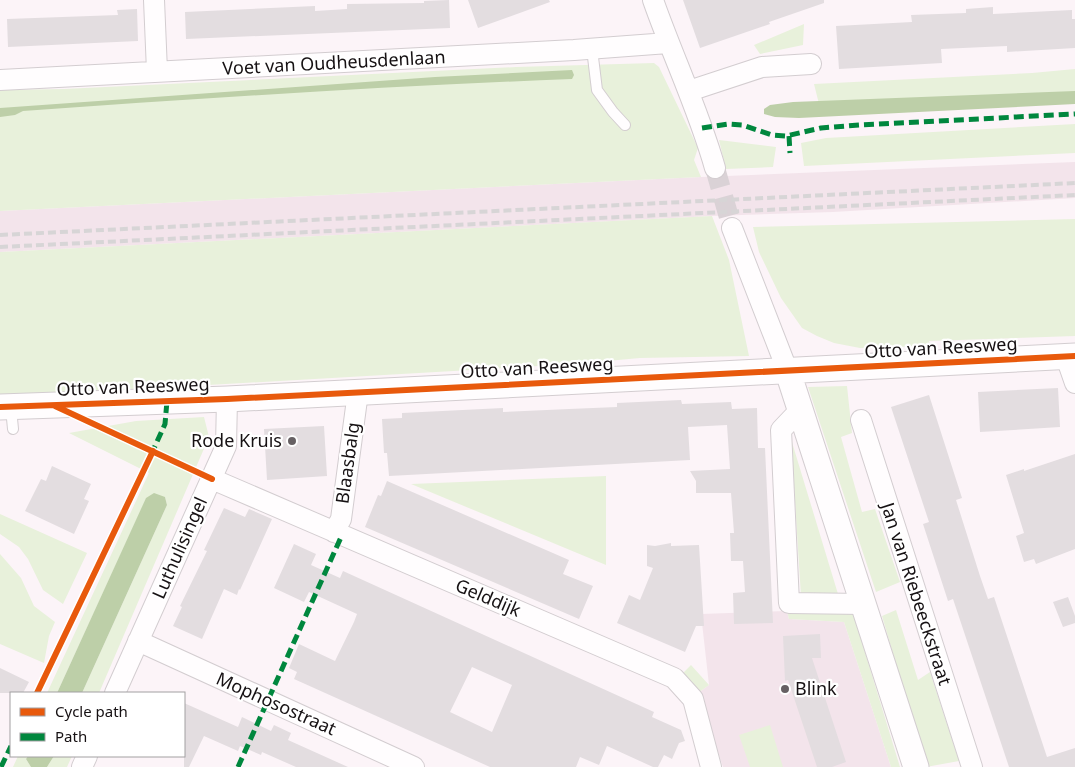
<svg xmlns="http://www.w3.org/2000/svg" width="1075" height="767" viewBox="0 0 1075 767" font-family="'Noto Sans',sans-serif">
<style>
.built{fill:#f3e4eb}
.green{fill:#e8f1db}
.water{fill:#bdcfa8}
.building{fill:#e3dde0;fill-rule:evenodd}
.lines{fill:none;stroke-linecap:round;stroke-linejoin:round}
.minor-tunnel{stroke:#dad2d6;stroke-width:20;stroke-dasharray:20 10;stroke-linecap:butt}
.service-casing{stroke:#d3cdd0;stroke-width:12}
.minor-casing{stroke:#d3cdd0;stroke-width:22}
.tertiary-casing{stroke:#d3cdd0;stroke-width:27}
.service{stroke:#fffdfe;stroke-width:10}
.minor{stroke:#fffdfe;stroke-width:20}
.tertiary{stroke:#fffdfe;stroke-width:25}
.rail{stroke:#d7d5d6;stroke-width:4;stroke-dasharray:8 4;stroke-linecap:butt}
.quiet{stroke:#00873e;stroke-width:5;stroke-dasharray:10 5;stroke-linecap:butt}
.cycleway-casing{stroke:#fff;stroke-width:9}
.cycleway{stroke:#e8590c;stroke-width:6}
.poi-dot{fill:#666063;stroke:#fff;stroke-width:2}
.labels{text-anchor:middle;stroke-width:4.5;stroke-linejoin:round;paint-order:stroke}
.street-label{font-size:18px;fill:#161113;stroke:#fff}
.poi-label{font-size:18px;fill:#161113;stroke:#fff;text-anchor:end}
</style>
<rect width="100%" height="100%" fill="#fcf4f8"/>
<!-- built -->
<path class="built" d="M1075,162V198L833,212L712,216L0,252V211L701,177Z
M787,611L789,619L844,622L891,767H723L698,693L709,685L701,614Z"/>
<!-- green -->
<path class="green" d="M804,24L803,45L760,54L754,45Z
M654,63L659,67L698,148L694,160L701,177L0,211V90L64,89L516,67Z
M1075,69V101L821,112L814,84L1032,73Z
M1075,124V153L804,166L801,143L826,138Z
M719,140L776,147L773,167L726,169Z
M712,216L729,260L749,356L640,358L574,364L0,397V252Z
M1075,219V336L929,341L930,345L883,348H860L834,343L817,336L802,328L781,298L759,252L753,227Z
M847,386L852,433L841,437L862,512L875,509L900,582L876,592L808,387Z
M204,417L209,437L99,693H82L167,505L165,497L146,499L57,693H47L149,473L69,433L136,421Z
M791,439L838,594L801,596Z
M606,476V565L411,484Z
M0,514L87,553L63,604L43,590L28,559L19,547L0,534Z
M0,554L21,578L34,606L55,622L49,636L44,663L0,644Z
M896,610L918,680L930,672L959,761L926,767L882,616Z
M787,611L853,613L900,767H891L844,622L789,619Z
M691,665L709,685L698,693L682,674Z
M770,725L783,767H750L739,735Z
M18,756H28L26,759L31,767H13Z
M54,756H72L67,767H47Z"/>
<!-- water -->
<path class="water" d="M572,70L574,75L572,79C389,86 206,98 23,111L15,115L0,117V108L435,77Z
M1075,91V104L799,118L775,117L764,114V109L770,105L793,102Z
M154,493L165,497L167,505L82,693H57L146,498Z
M28,756H54L47,767H31L26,759Z"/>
<!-- building -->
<path class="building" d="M449,0L450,28L186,39L185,12L315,6V11L347,9V4L424,3V1Z
M468,0H549L550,2L478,28Z
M683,0H824V3L769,22L770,24L700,48Z
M993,7V14L1072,10V19H1075V48L1007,52V46L941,49L942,63L839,69L836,26L912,22L911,15L966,13V9Z
M137,9L138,41L8,47L7,19L118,15L117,10Z
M1058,388L1060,427L980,432L978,392Z
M929,395L962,498L956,500L980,576L988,599L994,597L1047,757L1075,748V767H1009L953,599L948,601L923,524L929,522L891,407Z
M681,400L682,404L731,402L732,409L757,408L758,448H765L773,623L734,624L733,593L745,592L743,561H731L730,533H734L731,493H696V481L690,471L730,469L727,425L688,427L690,460L389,476L387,453H384L382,419L402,418V413L503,408V412L569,409L617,407V403Z
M324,426L327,476L267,480L264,429Z
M1075,454V549L1036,564L1034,559L1024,562L1016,536L1024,533L1006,475L1024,469V471Z
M52,466L91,484L84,499L89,501L74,534L25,511L41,479L46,481Z
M387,481L569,560L563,574L593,586L579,619L365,527L378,495L381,496Z
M224,508L245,517L249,509L272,519L240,590L239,589L237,595L224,589L202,639L173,626L182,607L180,606L207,551L204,550Z
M671,543V546L699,545L704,626H696L685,652L617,623L629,595L640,600L653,568L647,566V545L655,546Z
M294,544L316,554L311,565L340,578L343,571L654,712L652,717L681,730L685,741L679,743L672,759L664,755L658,767H653L607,746L599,765L580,757L576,767H490L294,679L297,672L289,668L299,644L335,661L354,622L357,614L309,592L304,602L274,588ZM472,667L512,685L492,732L450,712Z
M1068,597L1075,616V623L1063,627L1053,602Z
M820,634L821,658H812L846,762L832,767H817L788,680L785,681L783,636Z
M0,668L29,682L23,693H0Z
M184,703L238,727L242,717L271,731L274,725L291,733L288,740L348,767H296L262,752L261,755L240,746L238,751L204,736L189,767H184Z"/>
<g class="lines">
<!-- minor-tunnel -->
<path class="minor-tunnel" d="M715,168L732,228"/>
<!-- service casing -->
<g class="service-casing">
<path id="service" d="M592,49L597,90L613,112L625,125
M11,408L13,429"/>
</g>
<!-- minor casing -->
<g class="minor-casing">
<path id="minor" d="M154,0L157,71
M653,0C673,57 699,111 715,168
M0,80L574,50L668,43
M689,91L762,67L811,64
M732,228L788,372
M1066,357L1075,383
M800,410L781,430L789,603L864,604
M861,420L972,767
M212,479L674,678L693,699L711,767
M334,532L341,519L358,392
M138,641L414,767
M115,693L226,446L227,399
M82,767L87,756"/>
</g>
<!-- tertiary casing -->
<g class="tertiary-casing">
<path id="tertiary" d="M788,372L916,767
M0,407L227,399L1075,356"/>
</g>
<!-- service -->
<use href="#service" class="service"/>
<!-- minor -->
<use href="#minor" class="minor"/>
<!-- tertiary -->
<use href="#tertiary" class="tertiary"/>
<!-- rail -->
<path class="rail" d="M0,235L1075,183
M0,247L1075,195"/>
<!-- quiet -->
<path class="quiet" d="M702,128L728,124L742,125L772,135L786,136L821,128L859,125L1075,114
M789,136L790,153
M151,455L165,424L167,401
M1,767L11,746
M238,767L342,535"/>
<!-- cycleway casing -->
<g class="cycleway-casing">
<path id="cycleway" d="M55,406L212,479
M0,407L227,399L1075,356
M37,693L153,451"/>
</g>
<!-- cycleway -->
<use href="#cycleway" class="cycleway"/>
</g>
<!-- markers -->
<g class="poi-dot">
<circle cx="292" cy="441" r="5"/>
<circle cx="785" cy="689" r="5"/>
</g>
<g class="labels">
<!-- street labels -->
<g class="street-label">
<text transform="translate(334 63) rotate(-3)" y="6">Voet van Oudheusdenlaan</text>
<text transform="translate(941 348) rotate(-3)" y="6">Otto van Reesweg</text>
<text transform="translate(537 368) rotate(-3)" y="6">Otto van Reesweg</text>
<text transform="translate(133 387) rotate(-2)" y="6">Otto van Reesweg</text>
<text transform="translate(348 463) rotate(-82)" y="6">Blaasbalg</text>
<text transform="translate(180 548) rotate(-66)" y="6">Luthulisingel</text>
<text transform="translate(916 594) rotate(72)" y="6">Jan van Riebeeckstraat</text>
<text transform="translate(488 598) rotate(23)" y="6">Gelddijk</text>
<text transform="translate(276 704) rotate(24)" y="6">Mophosostraat</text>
</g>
<!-- poi labels -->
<g class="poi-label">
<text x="282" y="447">Rode Kruis</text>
<text x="795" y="695" text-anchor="start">Blink</text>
</g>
</g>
<!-- legend -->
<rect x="10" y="692" width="175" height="65" fill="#ffffff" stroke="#a2a0a1"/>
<rect x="20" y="708" width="25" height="8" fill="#e8590c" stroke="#a2a0a1"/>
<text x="55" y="717" font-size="15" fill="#161113">Cycle path</text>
<rect x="20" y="733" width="25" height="8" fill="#00873e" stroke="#a2a0a1"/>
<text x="55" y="742" font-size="15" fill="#161113">Path</text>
</svg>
